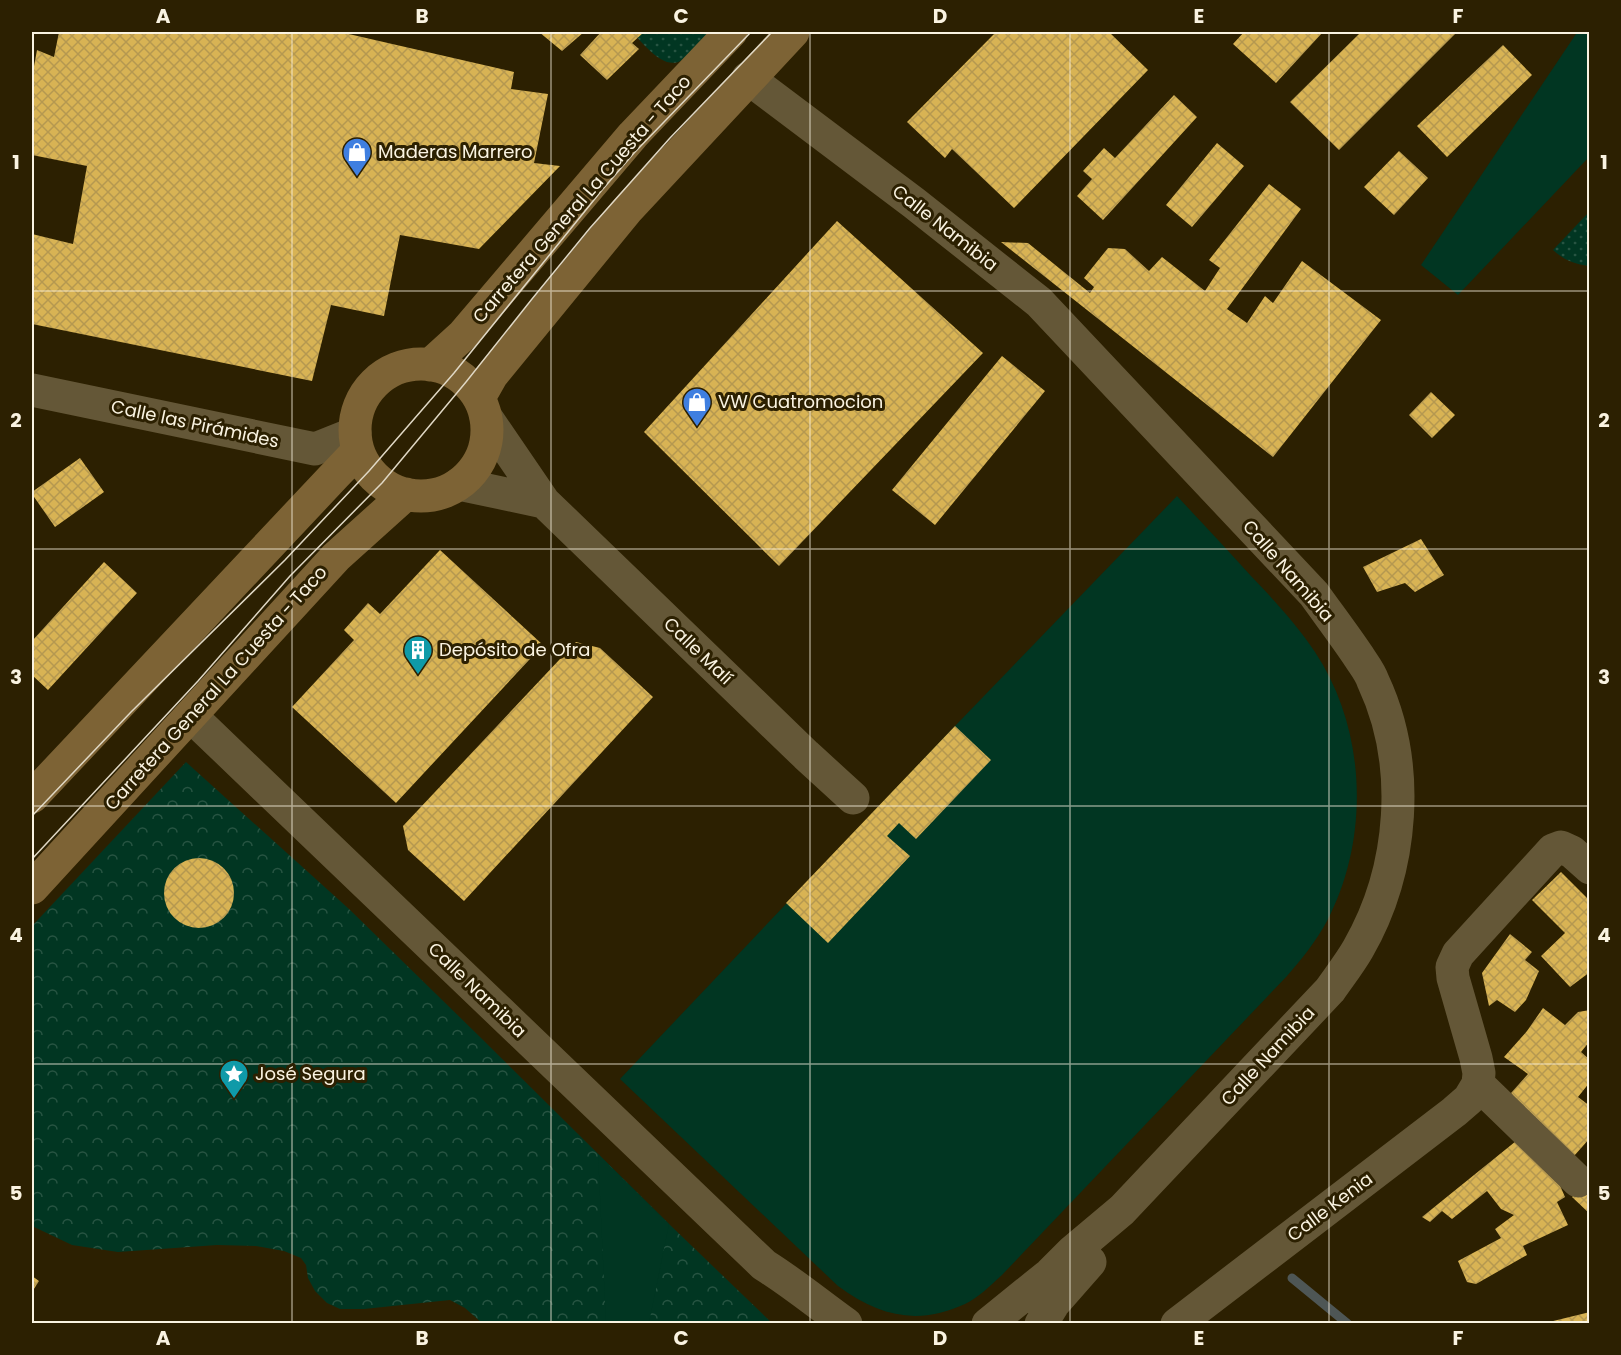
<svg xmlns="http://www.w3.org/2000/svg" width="1621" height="1355" viewBox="0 0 1621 1355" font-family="Poppins,sans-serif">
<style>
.forest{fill:url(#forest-crowns)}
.garden{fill:url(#garden-dots)}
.pitch{fill:#013622}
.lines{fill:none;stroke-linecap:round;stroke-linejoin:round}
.stream{stroke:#4e5655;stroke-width:9}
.building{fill:url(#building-cross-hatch)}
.minor{stroke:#645737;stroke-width:33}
.secondary{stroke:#7d6335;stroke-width:33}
.tram{stroke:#e0d8c5;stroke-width:1.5}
.grid{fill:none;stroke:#faf3e1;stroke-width:1.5;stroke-opacity:0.55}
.labels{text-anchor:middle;stroke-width:6;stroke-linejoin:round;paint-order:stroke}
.poi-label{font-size:18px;fill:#faf3e1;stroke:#2c2001;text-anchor:start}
.street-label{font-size:18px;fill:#faf3e1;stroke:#2c2001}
.neatline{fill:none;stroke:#faf3e1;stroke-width:2}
.grid-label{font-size:20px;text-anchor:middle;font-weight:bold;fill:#faf3e1}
</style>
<defs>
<pattern id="forest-crowns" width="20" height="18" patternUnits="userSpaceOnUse" patternTransform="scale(1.5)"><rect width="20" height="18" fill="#013622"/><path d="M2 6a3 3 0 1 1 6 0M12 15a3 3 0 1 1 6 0" fill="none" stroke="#275442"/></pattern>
<pattern id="garden-dots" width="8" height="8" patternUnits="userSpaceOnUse" patternTransform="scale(1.5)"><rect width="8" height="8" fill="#013622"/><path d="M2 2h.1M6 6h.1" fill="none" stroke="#275442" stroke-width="1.8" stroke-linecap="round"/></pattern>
<pattern id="building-cross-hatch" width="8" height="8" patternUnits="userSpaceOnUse" patternTransform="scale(1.5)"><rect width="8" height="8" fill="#d8b354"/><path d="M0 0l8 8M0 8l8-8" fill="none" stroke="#b59850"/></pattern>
</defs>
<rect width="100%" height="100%" fill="#2c2001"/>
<!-- forest -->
<path class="forest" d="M186,762L349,909L478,1035L669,1224L772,1323H482L465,1308L450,1300L364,1309H340L327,1303L315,1291L308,1278L306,1265L301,1258L284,1251L256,1246L217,1245L118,1252L72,1245L32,1226V926Z"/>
<!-- garden -->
<path class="garden" d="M632,32H710C701,40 692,53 682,60C664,72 643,43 632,32Z
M1589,212V266C1574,264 1564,260 1553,250Z"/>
<!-- pitch -->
<path class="pitch" d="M1583,32H1589V157L1458,295L1421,265L1576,34Z
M1177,496C1202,523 1227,549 1251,576C1274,600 1297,625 1315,652C1367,730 1370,839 1327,921C1316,941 1302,959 1287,976L1002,1275C991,1285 979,1297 965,1304C917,1326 879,1316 838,1286L620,1079L955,726Z
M598,1154L669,1224L649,1323H606Z"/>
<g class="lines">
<!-- stream -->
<path class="stream" d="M1292,1278L1348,1324"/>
</g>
<!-- building -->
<path class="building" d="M59,32H340L514,72L511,89L548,94L534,163L560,166L479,249L400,235L384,316L331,305L312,381L32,324V234L73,244L87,166L32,155V77L37,50L54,57Z
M539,32H584L562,51Z
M601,32H644L632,43L639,49L607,80L580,55Z
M996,32H1109L1148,70L1014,208L952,149L945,158L907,122Z
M1244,32H1323L1276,83L1233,44Z
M1361,32H1457L1339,150L1290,102Z
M1503,45L1532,75L1447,157L1417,126Z
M1174,95L1197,117L1103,220L1077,196L1092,179L1083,171L1104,148L1115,158Z
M1217,143L1244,166L1192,227L1166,205Z
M1399,151L1428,178L1394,215L1364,187Z
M1269,184L1301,209L1227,309L1247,323L1265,296L1273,303L1302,261L1381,320L1273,457L1001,242L1028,243L1090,293L1094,287L1084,278L1108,248L1125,249L1149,271L1162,257L1205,291L1220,268L1209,260Z
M837,221L983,353L779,566L644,432Z
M1002,356L1045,391L935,525L892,490Z
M1431,392L1455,415L1432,438L1409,415Z
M80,458L104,492L55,527L32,494V492Z
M1421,539L1444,575L1415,592L1405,583L1377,592L1363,567Z
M440,550L543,645L396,803L292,707L354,640L344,630L368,603L380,614Z
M104,562L137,593L48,690L32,675V641Z
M576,642L600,648L653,697L464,901L408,850L403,826Z
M955,726L991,760L916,839L899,823L887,836L910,856L828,943L786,903Z
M164 893a35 35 0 1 1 70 0a35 35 0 1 1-70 0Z
M1561,872L1590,901V972L1570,987L1541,956L1565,933L1532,900Z
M1510,934L1532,952L1525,960L1539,971L1526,1000L1515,1012L1497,1000L1489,1006L1482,973Z
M1543,1008L1565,1025L1578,1012L1590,1010V1041L1581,1052L1590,1060V1082L1578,1097L1590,1106V1138L1574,1156L1530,1117L1511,1093L1528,1074L1504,1057L1527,1031Z
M1521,1137L1559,1183L1565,1197L1557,1202L1568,1225L1523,1246L1527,1255L1476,1284L1467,1282L1458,1261L1501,1238L1495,1229L1514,1215L1501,1209L1487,1191L1452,1219L1442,1211L1430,1222L1422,1217Z
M1590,1178V1214L1572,1197Z
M32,1276L39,1281L32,1292Z
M1590,1312V1323H1545Z"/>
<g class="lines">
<!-- minor -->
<path class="minor" d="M748,78L914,203L1039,302L1314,594C1329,615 1345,636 1359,657C1364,665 1370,672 1373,681C1412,764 1404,869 1358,949C1350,963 1339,977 1330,990L1122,1210L1072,1252L1050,1274L988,1324
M32,390L315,449L355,433
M486,417L544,502L806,755L853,798
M459,484L544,502
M191,716L764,1265C793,1283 818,1304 846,1324
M1578,1181L1478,1084L1479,1073L1476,1058L1453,978L1452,967L1458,954L1553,850L1561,847L1572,852L1590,868
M1041,1324L1054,1303L1090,1262
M1177,1324L1454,1112L1469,1099L1478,1084"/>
<!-- secondary -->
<path class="secondary" d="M355 430a66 66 0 1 1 132 0a66 66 0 1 1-132 0Z
M430,365L463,335L633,135L731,32
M479,398L492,375L627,210L793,32
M32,797L335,475L358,451
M32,888L336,557L406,494"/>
<!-- tram -->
<path class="tram" d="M32,816L131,712L285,560L369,471L454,373L602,190L634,153L751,32
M32,859L198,681L290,576L382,483L466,382L532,299L590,228L670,138L772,32"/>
</g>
<!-- grid -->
<path class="grid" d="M292,32V1324M551,32V1324M810,32V1324M1070,32V1324M1329,32V1324M32,291H1590M32,549H1590M32,806H1590M32,1064H1590"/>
<!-- icons -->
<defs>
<g id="shop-pin" transform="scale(1.5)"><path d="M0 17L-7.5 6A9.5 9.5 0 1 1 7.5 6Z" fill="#3f7fe0" stroke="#2c2001"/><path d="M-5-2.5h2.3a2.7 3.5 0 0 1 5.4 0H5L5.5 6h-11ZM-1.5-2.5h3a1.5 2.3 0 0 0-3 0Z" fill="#fff"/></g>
<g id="building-pin" transform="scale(1.5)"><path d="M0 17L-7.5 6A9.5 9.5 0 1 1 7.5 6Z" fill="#0f9aa8" stroke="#2c2001"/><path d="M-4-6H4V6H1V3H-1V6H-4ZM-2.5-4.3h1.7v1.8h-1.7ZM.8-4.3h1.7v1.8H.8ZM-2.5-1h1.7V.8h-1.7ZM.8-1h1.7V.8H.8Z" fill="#fff"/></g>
<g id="sight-pin" transform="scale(1.5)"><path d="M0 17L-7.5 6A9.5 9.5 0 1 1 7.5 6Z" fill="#0f9aa8" stroke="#2c2001"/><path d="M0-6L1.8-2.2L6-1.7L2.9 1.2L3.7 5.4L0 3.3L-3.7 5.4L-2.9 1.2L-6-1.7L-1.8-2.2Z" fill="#fff"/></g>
</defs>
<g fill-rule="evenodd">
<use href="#shop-pin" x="357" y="152"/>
<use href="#shop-pin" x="697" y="402"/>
<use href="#building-pin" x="418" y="650"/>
<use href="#sight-pin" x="234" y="1074"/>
</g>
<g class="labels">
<!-- poi labels -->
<g class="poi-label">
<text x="378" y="158">Maderas Marrero</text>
<text x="718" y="408">VW Cuatromocion</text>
<text x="439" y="656">Depósito de Ofra</text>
<text x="255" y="1080">José Segura</text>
</g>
<!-- street labels -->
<g class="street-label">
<text transform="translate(582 199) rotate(-49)" y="6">Carretera General La Cuesta - Taco</text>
<text transform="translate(945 228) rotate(38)" y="6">Calle Namibia</text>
<text transform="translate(195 424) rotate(12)" y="6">Calle las Pirámides</text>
<text transform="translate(1288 571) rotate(49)" y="6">Calle Namibia</text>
<text transform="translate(698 651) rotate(44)" y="6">Calle Malí</text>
<text transform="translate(216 688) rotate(-48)" y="6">Carretera General La Cuesta - Taco</text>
<text transform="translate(477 990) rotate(44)" y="6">Calle Namibia</text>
<text transform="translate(1268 1056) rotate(-47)" y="6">Calle Namibia</text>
<text transform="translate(1330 1207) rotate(-37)" y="6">Calle Kenia</text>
</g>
</g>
<!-- border -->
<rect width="1621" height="1355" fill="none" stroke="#2c2001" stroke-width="66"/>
<rect x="33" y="33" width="1555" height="1289" class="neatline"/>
<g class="grid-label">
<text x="163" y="23">A</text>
<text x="422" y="23">B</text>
<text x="681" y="23">C</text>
<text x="940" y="23">D</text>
<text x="1199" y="23">E</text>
<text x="1458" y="23">F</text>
<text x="16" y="169">1</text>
<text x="1604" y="169">1</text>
<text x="16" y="427">2</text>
<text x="1604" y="427">2</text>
<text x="16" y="684">3</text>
<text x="1604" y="684">3</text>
<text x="16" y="942">4</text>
<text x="1604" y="942">4</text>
<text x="16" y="1200">5</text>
<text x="1604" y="1200">5</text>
<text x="163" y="1345">A</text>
<text x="422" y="1345">B</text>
<text x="681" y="1345">C</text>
<text x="940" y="1345">D</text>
<text x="1199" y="1345">E</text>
<text x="1458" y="1345">F</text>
</g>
</svg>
